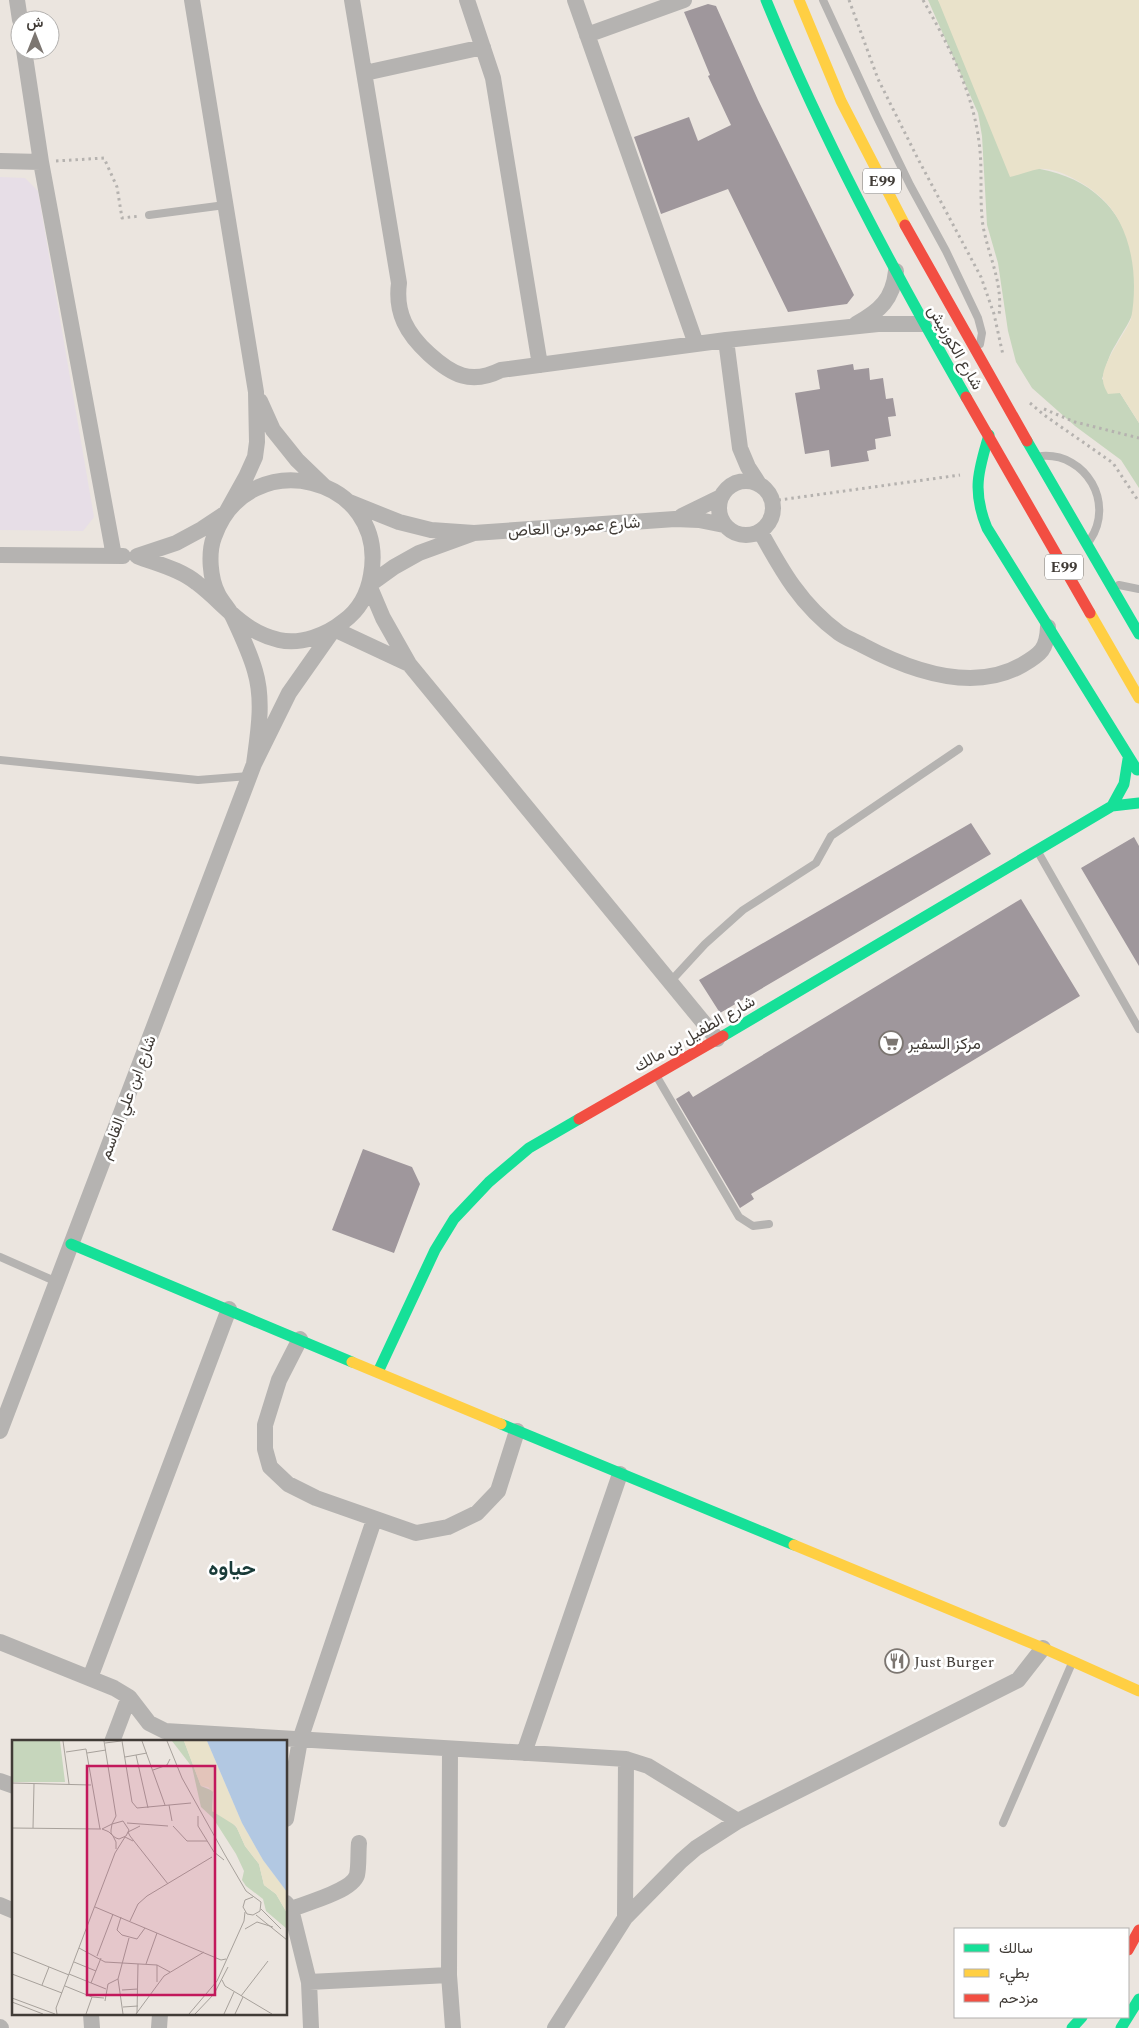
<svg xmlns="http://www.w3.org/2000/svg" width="1139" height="2028" viewBox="0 0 1139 2028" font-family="Spectral,Vazirmatn,serif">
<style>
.education{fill:#e7dee7}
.green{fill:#c6d6bc}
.sand{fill:#e9e2ca}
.building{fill:#9f979c}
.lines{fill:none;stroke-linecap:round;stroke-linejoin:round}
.path{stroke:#b5b2af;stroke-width:3;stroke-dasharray:2.5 4;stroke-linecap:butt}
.lane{stroke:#b5b3b1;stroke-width:8}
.street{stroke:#b5b3b1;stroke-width:16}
.fast{stroke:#16e098;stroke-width:11}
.slow{stroke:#ffcf43;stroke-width:11}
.jam{stroke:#f24e42;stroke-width:11}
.labels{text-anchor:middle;stroke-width:5;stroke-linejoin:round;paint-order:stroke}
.shield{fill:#fff;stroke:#797672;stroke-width:1}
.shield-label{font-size:15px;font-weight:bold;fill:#403b36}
.street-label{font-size:16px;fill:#403b36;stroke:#fff}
.poi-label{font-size:16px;fill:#403b36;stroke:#fff;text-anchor:start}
.district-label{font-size:21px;font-weight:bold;fill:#193b39;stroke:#fff}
.inset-road{fill:none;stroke:#a7a19b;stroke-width:1}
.view{fill:#c2185b;fill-opacity:0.15;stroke:#c2185b;stroke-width:2.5}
.inset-edge{fill:none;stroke:#403b36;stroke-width:2.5}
</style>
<rect width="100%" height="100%" fill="#ebe5df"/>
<!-- education -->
<path class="education" d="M0,177L25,178L38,191L94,517L83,531L0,530Z"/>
<!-- green -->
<path class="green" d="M928,0H938L1040,169C1093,179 1126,212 1135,265C1137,279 1138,292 1135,307C1131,321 1123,331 1116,344C1109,354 1106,367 1102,379L1120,393L1139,423V488L1121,460L1075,426L1032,388L1016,362L1008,331L998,263L987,225L982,136L978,113Z"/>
<!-- sand -->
<path class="sand" d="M938,0H1139V423L1120,393L1108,394C1106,390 1103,385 1103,380C1101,364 1125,334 1131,319C1139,277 1132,222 1097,194C1084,183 1057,167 1039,169C1029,171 1019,175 1010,177Z"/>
<!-- building -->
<path class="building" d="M708,4L716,6L758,100L854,295L847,304L788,312L728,189L661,214L634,137L689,117L698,141L731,125L708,76L710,75L684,12Z
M853,364L854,370L869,368L870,380L883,378L886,399L893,398L896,416L888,417L891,436L875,439L876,449L867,451L869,461L831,467L829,450L805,454L795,393L820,389L817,370Z
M971,823L991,854L720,1013L699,980Z
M1134,837L1139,846V966L1081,868Z
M1021,899L1080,996L751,1194L754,1199L740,1208L676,1099L689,1091L693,1097Z
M363,1149L412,1167L420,1184L394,1253L332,1230Z"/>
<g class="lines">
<!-- path -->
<path class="path" d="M849,0L878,79L918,159L981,277L994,314L1003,355
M923,0C948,44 973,92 979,142C983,170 979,198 983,226C989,258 1003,282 999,316
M56,161L104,158L117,187L122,218L140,216
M1030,403L1044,415L1113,463L1139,502
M1044,409L1075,422L1139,438
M772,501L960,475"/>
<!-- lane -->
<path class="lane" d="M823,0L877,117L910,185L946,251L978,318L982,333L980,344
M149,215L225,205
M1042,456C1086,453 1115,503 1090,540
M1119,585L1139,589
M0,760L198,780L249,776
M1038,852L1139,1029
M670,982L705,944L743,910L816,863L831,836L959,749
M657,1077L739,1217L753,1226L769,1224
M0,1257L57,1282
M1003,1823L1072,1663"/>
<!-- street -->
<path class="street" d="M17,0L20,20
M192,0L256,392L257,442L255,457L246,477L226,513L202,529L176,543L137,556C157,564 180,569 197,583C226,605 241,631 279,640C301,645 327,635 344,621C359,610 368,593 371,575C389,476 248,441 214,537C208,553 210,579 218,594C222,602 229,609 233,617C241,634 250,653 255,671C264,701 258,734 254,764
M352,0L399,283C395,313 407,334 429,354C452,375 471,385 501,370L726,340L878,324H924
M467,0L493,78L540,365
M575,0L696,344
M587,35L684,0
M24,50L41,162L114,556
M365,73L483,47
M0,161L41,162
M856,324C880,311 893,299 896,271
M726,340L740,448L748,467L759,484
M260,401L273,430L297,460L324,486
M719 508a27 27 0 1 1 54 0a27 27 0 1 1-54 0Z
M349,502L399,522L431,530L474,533L675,519L699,520L724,525
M682,516L721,497
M760,531C782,571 801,605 839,633C846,638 855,641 862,645C909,670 973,693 1022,665C1041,654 1047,649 1048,627
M474,533L419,553L394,567L369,585L383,618L409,664L717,1039
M0,555L123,556
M300,1339L279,1380L265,1425V1449L270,1467L288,1484L316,1498L416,1533L448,1527L477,1513L498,1491L517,1431
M0,1431L254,764L289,693L334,629L409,664
M0,1642L114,1688L129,1697L149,1723L165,1731L626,1759L648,1766L738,1821
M90,1678L229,1309
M112,1742L129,1697
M450,1749L449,1975L453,2028
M524,1753L620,1474
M0,1781L14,1786
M286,1819L300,1740L374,1520
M286,1903L291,1909L309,1982L311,2028
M0,1905L14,1911
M291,1909C307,1903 352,1891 357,1875C359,1866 358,1853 359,1843
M625,1918L626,1759
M309,1982L449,1975
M91,2014L92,2028
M0,2027L1,2028
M159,2028L160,2014
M555,2028L625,1918L681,1861L696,1848L738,1821L1018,1680L1043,1648"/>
<!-- fast -->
<path class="fast" d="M766,0C822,137 892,268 966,397
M989,435C978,471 972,492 987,528L1137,770
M1027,441L1139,634
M1112,806L1139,803
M723,1036L1112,806L1124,784L1128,759
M71,1244L352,1362
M378,1372L435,1250L454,1219L489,1182L529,1148L579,1119
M501,1424L794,1545
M1072,2028L1082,2017
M1121,2028L1139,1999"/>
<!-- slow -->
<path class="slow" d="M799,0L841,101L905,225
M1090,613L1139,698
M352,1362L501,1424
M794,1545L1043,1648L1139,1691"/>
<!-- jam -->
<path class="jam" d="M905,225L1027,441
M966,397L1090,613
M579,1119L723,1036
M1128,1950L1139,1930"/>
</g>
<!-- icons -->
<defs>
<g id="supermarket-ring" transform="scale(1.25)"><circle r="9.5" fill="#fff" stroke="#7c7671" stroke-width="1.5"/><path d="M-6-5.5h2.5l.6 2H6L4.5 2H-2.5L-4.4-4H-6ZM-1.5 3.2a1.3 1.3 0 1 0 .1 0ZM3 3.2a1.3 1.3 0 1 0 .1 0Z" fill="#7c7671"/></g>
<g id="restaurant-ring" transform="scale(1.25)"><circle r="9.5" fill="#fff" stroke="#7c7671" stroke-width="1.5"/><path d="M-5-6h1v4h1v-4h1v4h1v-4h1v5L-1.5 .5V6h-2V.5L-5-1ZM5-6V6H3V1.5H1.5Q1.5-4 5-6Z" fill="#7c7671"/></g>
</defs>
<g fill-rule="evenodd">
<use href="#supermarket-ring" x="891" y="1043"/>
<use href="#restaurant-ring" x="897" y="1661"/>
</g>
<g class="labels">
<!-- shield labels -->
<g class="shield">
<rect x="863" y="168.5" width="38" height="25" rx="4"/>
<rect x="1045" y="554.5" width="38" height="25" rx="4"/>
</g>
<g class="shield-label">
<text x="882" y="186">E99</text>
<text x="1064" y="572">E99</text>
</g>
<!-- street labels -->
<g class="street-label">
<text transform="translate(956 347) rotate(60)" y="6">شارع الكورنيش</text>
<text transform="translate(574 526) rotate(-4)" y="6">شارع عمرو بن العاص</text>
<text transform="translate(694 1033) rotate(-30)" y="6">شارع الطفيل بن مالك</text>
<text transform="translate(127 1097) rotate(-69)" y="6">شارع ابن علي القاسم</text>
</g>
<!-- poi labels -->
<g class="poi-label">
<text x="908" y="1049">مركز السفير</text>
<text x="914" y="1667">Just Burger</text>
</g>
<!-- district labels -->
<g class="district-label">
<text x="232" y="1575">حياوه</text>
</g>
</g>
<!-- overview -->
<g transform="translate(12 1740)">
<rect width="275" height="275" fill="#ebe5df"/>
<path d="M1,1H48L53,42H0ZM160,1H172L189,46L201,51L200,71L216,78L225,88L233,106L247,124L252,145L264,154L275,173V189L254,171L251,159L234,146L230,140L232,131L224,114L201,78L189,67L180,27Z" fill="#c6d6bc"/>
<path d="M172,1H195L230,83L251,120L275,152V173L264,154L252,145L247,124L233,106L224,86L200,71L202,53L196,47L189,46Z" fill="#e9e2ca"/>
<path d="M195,1H275V152L251,120L230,83Z" fill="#b2c8e2"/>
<path class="inset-road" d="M51,1L57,44M92,1L104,76L100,84L90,89L95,91L97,92L101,96L104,98L107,99L114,96L117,90L111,81L100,84L99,90V93L101,96L104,102V109M110,1L120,62L125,68L179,63M130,1L153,65M155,1L170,38L213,115L234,151L249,162L248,171L241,175L235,174L231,167L233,160L241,157M93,3L109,1M54,12L74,9L88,89M75,13L94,10M124,15L136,68M113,17L135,13M141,30L155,25L158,19M0,43L79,45M157,65L160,81M186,76V86L202,112L212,120M115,83L156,86M128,86L116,92L118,96L156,144M161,86L175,101H195M0,88L89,89M21,88L22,44M83,167L209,220L214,219M249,169L269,189M244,175L275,200M109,177L105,190L110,195L125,199L133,188M118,181L126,164L135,156L200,117M233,189L245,182L261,187M67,208L93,222L145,225L158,232M0,212L57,235M85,216L101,174M62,222L84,231M134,224L145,193M0,234L50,253M57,234L94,249M210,240L213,246L260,274M145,242V225M79,243L89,218M30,245L37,227M53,246L80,257L92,258M110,250L126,249M229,256L256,221M0,258L43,274M93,261L96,244L106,239M0,262L31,274M111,267L126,266M125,273L126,224M45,274L44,268L103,113L113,97L121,101M74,274L80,257M111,274L106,239L117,198M124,274L152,236L192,212M177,274L205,241L232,181L233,172M183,274L202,254L216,227M212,274L222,252M223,274L231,257"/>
<path class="view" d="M75,26H203V255H75Z"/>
<rect width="275" height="275" class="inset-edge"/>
</g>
<!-- legend -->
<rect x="954" y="1928" width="175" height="90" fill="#ffffff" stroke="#b3b1af"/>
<rect x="964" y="1944" width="25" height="8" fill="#16e098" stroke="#b3b1af"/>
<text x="999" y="1953" font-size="15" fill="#403b36">سالك</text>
<rect x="964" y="1969" width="25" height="8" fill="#ffcf43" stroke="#b3b1af"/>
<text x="999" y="1978" font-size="15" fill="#403b36">بطيء</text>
<rect x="964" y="1994" width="25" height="8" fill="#f24e42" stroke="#b3b1af"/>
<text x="999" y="2003" font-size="15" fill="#403b36">مزدحم</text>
<!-- north arrow -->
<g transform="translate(35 35)"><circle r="24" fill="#ffffff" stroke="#b3b1af"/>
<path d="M0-4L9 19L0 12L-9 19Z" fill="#7c7671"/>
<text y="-8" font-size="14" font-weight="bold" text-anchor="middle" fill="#403b36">ش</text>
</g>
</svg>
